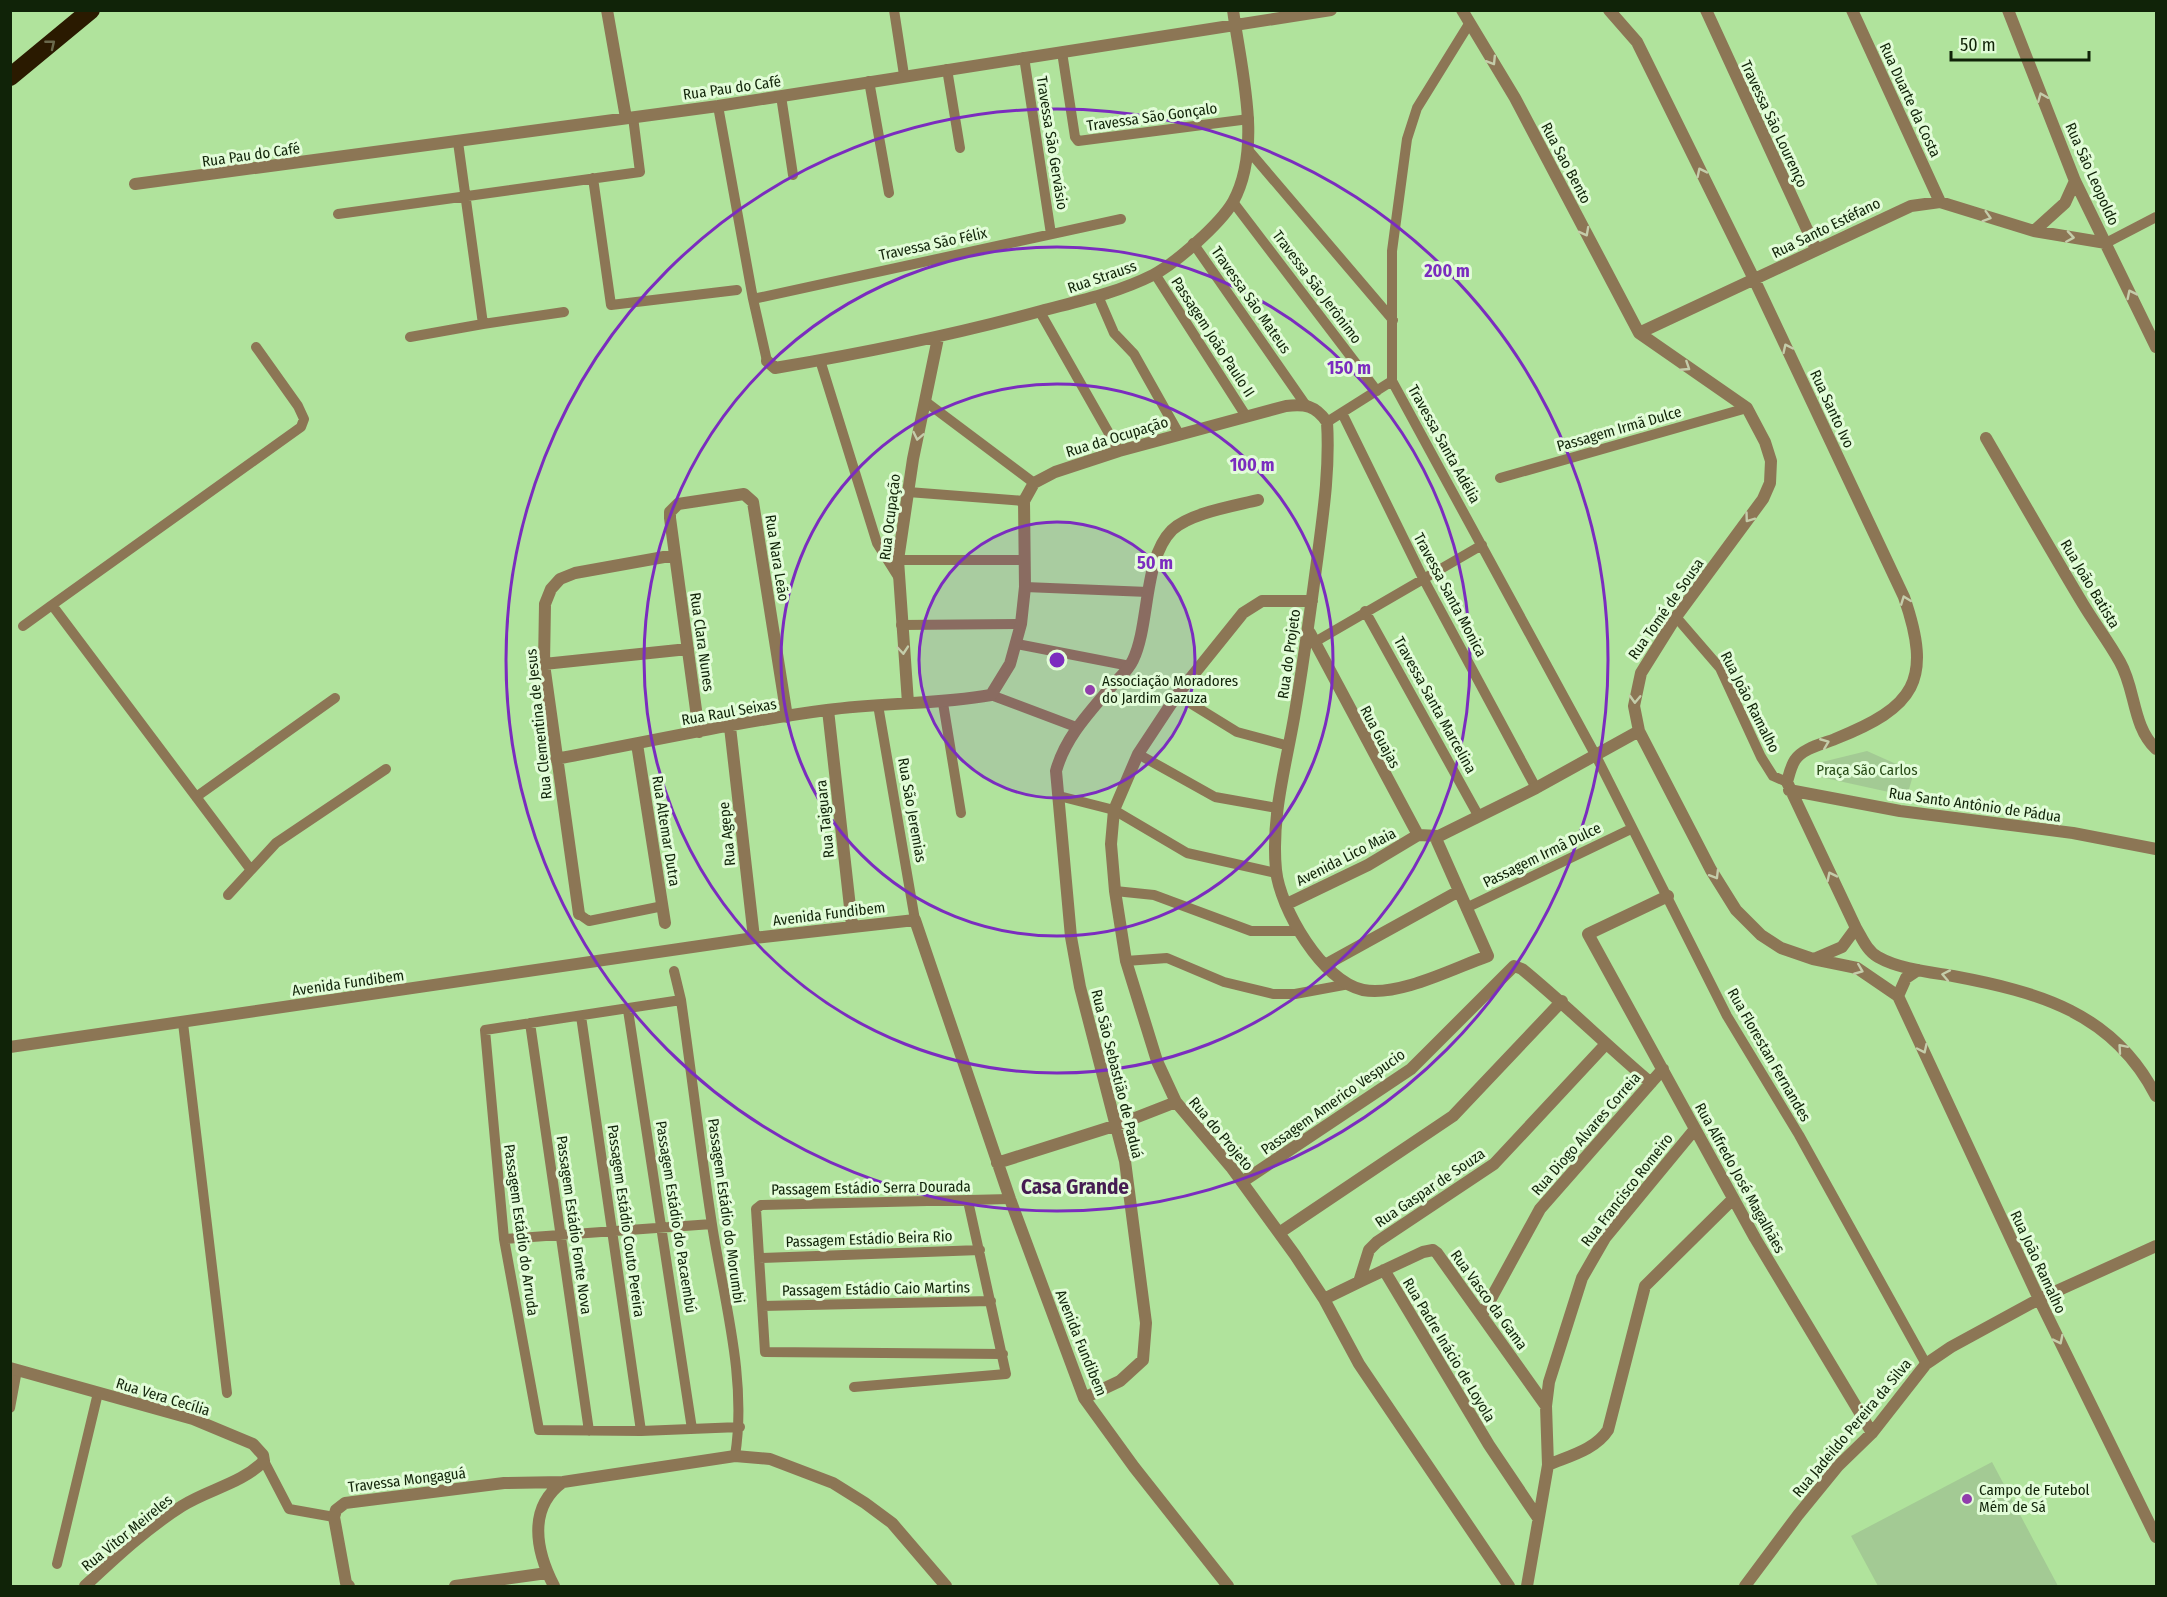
<svg xmlns="http://www.w3.org/2000/svg" width="2167" height="1597" viewBox="0 0 2167 1597" font-family="'Fira Sans Condensed',sans-serif">
<style>
.green{fill:#a3ca94}
.lines{fill:none;stroke-linecap:round;stroke-linejoin:round}
.service{stroke:#8c7655;stroke-width:10}
.minor{stroke:#8c7655;stroke-width:12}
.motorway{stroke:#2a1a00;stroke-width:18}
.oneway{stroke:#6a694c}
.oneway2{stroke:#c4cdaa}
.ring{fill:none;stroke:#7b2cbf;stroke-width:3}
.poi-dot{fill:#913eac;stroke:#e2fcd8;stroke-width:2}
.labels{text-anchor:middle;stroke-width:6;stroke-linejoin:round;paint-order:stroke}
.street-label{font-size:15px;fill:#102308;stroke:#e2fcd8}
.poi-label{font-size:15px;fill:#102308;stroke:#e2fcd8;text-anchor:start}
.park-label{font-size:15px;fill:#284c17;stroke:#e2fcd8}
.district-label{font-size:21px;font-weight:bold;fill:#451d52;stroke:#e2fcd8}
.centre{fill:#7b2cbf;stroke:#e2fcd8;stroke-width:3}
.ring-label{font-size:18px;text-anchor:middle;font-weight:bold;fill:#7b2cbf;stroke:#e2fcd8;stroke-width:6;stroke-linejoin:round;paint-order:stroke}
</style>
<rect width="100%" height="100%" fill="#b0e39c"/>
<!-- green -->
<path class="green" d="M1867,751L1914,772L1907,796L1816,776L1822,762Z
M1992,1462L2058,1586H1878L1851,1536Z"/>
<g class="lines">
<!-- service -->
<path class="service" d="M894,10L904,75
M1469,24L1417,108L1407,139L1392,251V381L1596,756L1727,1016L1799,1135L1926,1364
M1062,52L1075,137L1078,141L1249,119
M1024,57L1051,234
M947,69L960,148
M869,81L889,193
M781,96L793,175
M718,106L753,299L767,361
M458,142L483,324L564,312
M1249,151L1393,320
M593,178L611,305L737,290
M1233,202L1377,391
M338,214L640,172L633,117
M1193,243L1305,404
M2106,243L2156,217
M1155,274L1246,416
M1098,296L1114,333L1134,354L1179,434
M753,299L1121,219
M1040,312L1119,451
M410,337L483,324
M820,360L877,543L899,578
M926,402L1034,483
M1342,413L1423,578L1536,788
M1327,422L1392,381
M1500,478L1747,408
M908,492L1024,501
M898,560H1024
M1025,587L1148,592
M52,605L301,427L304,419L298,406L256,347
M1365,611L1478,815
M1676,617L1720,668L1761,757L1773,776L1787,782
M901,625L1021,624
M23,626L52,605L251,870
M1313,643L1482,545
M1017,644L1130,666
M991,695L1076,727
M1177,695L1237,732L1289,746
M943,703L961,813
M878,705L915,920
M1138,754L1215,797L1277,808
M1059,796L1114,810L1187,853L1276,873
M196,797L335,698
M1115,891L1154,895L1251,931H1299
M228,895L276,843L386,769
M1466,908L1631,829
M579,914L589,921L663,906
M1126,961L1167,958L1224,982L1273,994H1295L1349,984
M674,971L681,1000C692,1077 701,1154 713,1231C725,1304 747,1382 735,1456
M681,1000L485,1030L504,1239L539,1430L641,1431L740,1427
M628,1010L692,1429
M581,1016L641,1431
M183,1023L227,1393
M530,1023L589,1431
M504,1239L712,1224
M759,1258L980,1250
M762,1306L991,1301
M1003,1354L765,1352L756,1209L761,1205L1010,1199
M854,1387L1006,1374L968,1201
M10,1408L17,1370
M264,1461L289,1509L334,1517
M57,1564L98,1393"/>
<!-- minor -->
<path class="minor" d="M607,10L626,118
M1462,10L1515,98L1639,333L1747,408L1765,442L1771,461L1770,483L1763,499L1676,617L1641,673L1634,706L1639,731L1711,870L1736,910L1761,935L1781,948L1813,959L1857,968L1898,996L2039,1299L2156,1537
M1609,10L1637,42L1754,279L1904,597C1933,681 1915,707 1835,739C1823,744 1803,748 1795,760C1791,766 1789,775 1787,782L1856,928C1862,938 1867,951 1878,957C1899,969 1929,972 1953,976C2038,992 2113,1012 2156,1096
M1706,10L1816,249
M1852,10L1940,202
M2008,10L2075,181L2156,347
M135,184L718,106L1331,10
M2034,231L2065,203L2075,181
M1639,333L1911,206L1940,202L2034,231L2106,243
M767,361L775,368C864,353 953,335 1041,311C1079,301 1117,293 1153,275C1176,263 1220,224 1233,202C1263,147 1241,70 1233,10
M1986,438C2018,493 2050,549 2083,604C2095,624 2109,642 2120,662C2136,690 2132,726 2156,749
M1312,601H1262L1243,613L1177,695L1138,754L1114,810L1111,844L1115,891L1126,961L1157,1061L1176,1102L1231,1167L1295,1255L1324,1299L1359,1364L1509,1586
M1310,633L1418,835L1439,836
M544,664L688,649
M908,703L898,560L913,459L938,338
M828,710L852,925
M730,727L754,938
M699,732L670,518V512L678,504L744,494L753,502L787,717
M637,744L665,923
M556,759C646,742 736,722 827,710C882,702 936,705 991,695L1010,664L1021,624L1025,587L1024,501L1034,483L1055,472L1119,451L1286,406C1305,404 1315,405 1327,422C1330,469 1323,515 1317,561C1310,614 1303,666 1294,718C1285,769 1271,818 1276,870C1280,909 1323,982 1363,990C1399,997 1454,968 1488,956L1437,841L1439,836L1536,788L1639,731
M1789,790L1900,811L2073,833L2156,849
M1668,896L1588,934L1755,1238L1872,1433
M1287,904L1368,865L1418,835
M579,914L544,664L545,604L551,589L560,579L575,573L675,555
M1814,959L1842,947L1856,928
M1325,965L1459,891
M1898,996L1906,978L1918,970
M10,1047L754,938L915,920L1010,1199L1084,1398L1134,1467L1228,1586
M997,1163L1117,1125L1176,1102
M1242,1182L1411,1069L1514,966L1522,969C1566,1005 1607,1046 1651,1083
M1279,1233L1453,1116L1562,1001
M1384,1270L1489,1445L1538,1518
M1359,1282L1423,1252L1433,1250L1437,1253L1546,1406
M1324,1299L1359,1282L1369,1250L1377,1242L1494,1164L1605,1045
M1482,1315L1540,1209L1663,1069
M10,1368L193,1419L253,1444L263,1455L264,1461C241,1484 209,1489 182,1506C147,1528 115,1558 85,1586
M1084,1398L1120,1381L1143,1360L1146,1323L1125,1161L1080,987L1071,937L1056,771C1065,738 1088,714 1110,688C1118,679 1128,671 1133,660C1150,625 1143,559 1172,530C1190,513 1234,506 1258,500
M1548,1465C1569,1456 1595,1450 1608,1430L1645,1286L1733,1199
M349,1586L346,1583L334,1517L336,1510L345,1503L504,1483L563,1482L735,1456L770,1459L833,1483L865,1503L892,1523L946,1586
M455,1586L547,1573
M554,1586C536,1551 527,1508 563,1482
M1527,1586L1548,1465L1546,1406L1549,1382L1582,1278L1605,1238L1695,1129
M1745,1586L1798,1515L1838,1466L1872,1433L1926,1364L1951,1347L2039,1299L2156,1246"/>
<!-- motorway -->
<path class="motorway" d="M10,77L91,10"/>
</g>
<!-- one-way arrows -->
<defs><path id="oneway-chevron" d="M-2-3.5L2.5 0L-2 3.5" fill="none" stroke-width="1.6" stroke-linecap="round" stroke-linejoin="round" transform="scale(1.5)"/></defs>
<use class="oneway" href="#oneway-chevron" transform="translate(51 44) rotate(-39)"/>
<g class="oneway2">
<use href="#oneway-chevron" transform="translate(1492 61) rotate(58)"/>
<use href="#oneway-chevron" transform="translate(2042 97) rotate(-112)"/>
<use href="#oneway-chevron" transform="translate(1701 172) rotate(-116)"/>
<use href="#oneway-chevron" transform="translate(1987 217) rotate(17)"/>
<use href="#oneway-chevron" transform="translate(1585 232) rotate(62)"/>
<use href="#oneway-chevron" transform="translate(2070 237) rotate(9)"/>
<use href="#oneway-chevron" transform="translate(2131 294) rotate(-116)"/>
<use href="#oneway-chevron" transform="translate(1787 348) rotate(-115)"/>
<use href="#oneway-chevron" transform="translate(1686 367) rotate(33)"/>
<use href="#oneway-chevron" transform="translate(918 436) rotate(102)"/>
<use href="#oneway-chevron" transform="translate(1749 518) rotate(126)"/>
<use href="#oneway-chevron" transform="translate(1905 600) rotate(-111)"/>
<use href="#oneway-chevron" transform="translate(903 650) rotate(85)"/>
<use href="#oneway-chevron" transform="translate(1635 699) rotate(92)"/>
<use href="#oneway-chevron" transform="translate(1825 743) rotate(-22)"/>
<use href="#oneway-chevron" transform="translate(1715 875) rotate(59)"/>
<use href="#oneway-chevron" transform="translate(1831 876) rotate(-116)"/>
<use href="#oneway-chevron" transform="translate(1859 970) rotate(22)"/>
<use href="#oneway-chevron" transform="translate(1946 975) rotate(-169)"/>
<use href="#oneway-chevron" transform="translate(2122 1048) rotate(-131)"/>
<use href="#oneway-chevron" transform="translate(1923 1049) rotate(65)"/>
<use href="#oneway-chevron" transform="translate(2059 1340) rotate(64)"/>
</g>
<!-- distance rings -->
<circle cx="1057" cy="660" r="138" fill="#7b2cbf" fill-opacity=".12"/>
<g class="ring">
<circle cx="1057" cy="660" r="138"/>
<circle cx="1057" cy="660" r="276"/>
<circle cx="1057" cy="660" r="413"/>
<circle cx="1057" cy="660" r="551"/>
</g>
<!-- markers -->
<g class="poi-dot">
<circle cx="1090" cy="690" r="6"/>
<circle cx="1967" cy="1499" r="6"/>
</g>
<g class="labels">
<!-- street labels -->
<g class="street-label">
<text transform="translate(732 88) rotate(-8)" y="5">Rua Pau do Café</text>
<text transform="translate(1910 100) rotate(65)" y="5">Rua Duarte da Costa</text>
<text transform="translate(1152 117) rotate(-8)" y="5">Travessa São Gonçalo</text>
<text transform="translate(1774 124) rotate(65)" y="5">Travessa São Lourenço</text>
<text transform="translate(1052 143) rotate(81)" y="5">Travessa São Gervásio</text>
<text transform="translate(251 155) rotate(-8)" y="5">Rua Pau do Café</text>
<text transform="translate(1566 163) rotate(62)" y="5">Rua Sao Bento</text>
<text transform="translate(2092 174) rotate(66)" y="5">Rua São Leopoldo</text>
<text transform="translate(1826 228) rotate(-26)" y="5">Rua Santo Estéfano</text>
<text transform="translate(933 244) rotate(-12)" y="5">Travessa São Félix</text>
<text transform="translate(1102 277) rotate(-19)" y="5">Rua Strauss</text>
<text transform="translate(1317 287) rotate(53)" y="5">Travessa São Jerônimo</text>
<text transform="translate(1251 300) rotate(55)" y="5">Travessa São Mateus</text>
<text transform="translate(1213 337) rotate(57)" y="5">Passagem João Paulo II</text>
<text transform="translate(1832 409) rotate(65)" y="5">Rua Santo Ivo</text>
<text transform="translate(1619 429) rotate(-16)" y="5">Passagem Irmã Dulce</text>
<text transform="translate(1117 437) rotate(-17)" y="5">Rua da Ocupação</text>
<text transform="translate(1444 444) rotate(61)" y="5">Travessa Santa Adélia</text>
<text transform="translate(890 517) rotate(-83)" y="5">Rua Ocupação</text>
<text transform="translate(777 558) rotate(81)" y="5">Rua Nara Leão</text>
<text transform="translate(2090 584) rotate(59)" y="5">Rua João Batista</text>
<text transform="translate(1450 595) rotate(62)" y="5">Travessa Santa Monica</text>
<text transform="translate(1666 609) rotate(-55)" y="5">Rua Tomé de Sousa</text>
<text transform="translate(702 642) rotate(82)" y="5">Rua Clara Nunes</text>
<text transform="translate(1289 654) rotate(-82)" y="5">Rua do Projeto</text>
<text transform="translate(1750 702) rotate(63)" y="5">Rua João Ramalho</text>
<text transform="translate(1435 705) rotate(61)" y="5">Travessa Santa Marcelina</text>
<text transform="translate(729 712) rotate(-10)" y="5">Rua Raul Seixas</text>
<text transform="translate(539 724) rotate(-96)" y="5">Rua Clementina de Jesus</text>
<text transform="translate(1380 737) rotate(62)" y="5">Rua Guajas</text>
<text transform="translate(1975 805) rotate(8)" y="5">Rua Santo Antônio de Pádua</text>
<text transform="translate(912 810) rotate(80)" y="5">Rua São Jeremias</text>
<text transform="translate(825 819) rotate(-96)" y="5">Rua Taiguara</text>
<text transform="translate(666 831) rotate(81)" y="5">Rua Altemar Dutra</text>
<text transform="translate(727 834) rotate(-96)" y="5">Rua Agepe</text>
<text transform="translate(1542 855) rotate(-26)" y="5">Passagem Irmâ Dulce</text>
<text transform="translate(1346 857) rotate(-27)" y="5">Avenida Lico Maia</text>
<text transform="translate(829 914) rotate(-7)" y="5">Avenida Fundibem</text>
<text transform="translate(348 983) rotate(-8)" y="5">Avenida Fundibem</text>
<text transform="translate(1769 1055) rotate(60)" y="5">Rua Florestan Fernandes</text>
<text transform="translate(1117 1074) rotate(76)" y="5">Rua São Sebastião de Paduá</text>
<text transform="translate(1333 1102) rotate(-35)" y="5">Passagem Americo Vespucio</text>
<text transform="translate(1221 1134) rotate(50)" y="5">Rua do Projeto</text>
<text transform="translate(1586 1134) rotate(-49)" y="5">Rua Diogo Alvares Correia</text>
<text transform="translate(1740 1178) rotate(61)" y="5">Rua Alfredo José Magalhães</text>
<text transform="translate(871 1188) rotate(-1)" y="5">Passagem Estádio Serra Dourada</text>
<text transform="translate(1430 1188) rotate(-34)" y="5">Rua Gaspar de Souza</text>
<text transform="translate(1627 1190) rotate(-52)" y="5">Rua Francisco Romeiro</text>
<text transform="translate(726 1211) rotate(82)" y="5">Passagem Estádio do Morumbi</text>
<text transform="translate(676 1217) rotate(81)" y="5">Passagem Estádio do Pacaembú</text>
<text transform="translate(626 1221) rotate(82)" y="5">Passagem Estádio Couto Pereira</text>
<text transform="translate(574 1225) rotate(82)" y="5">Passagem Estádio Fonte Nova</text>
<text transform="translate(521 1230) rotate(82)" y="5">Passagem Estádio do Arruda</text>
<text transform="translate(869 1239) rotate(-2)" y="5">Passagem Estádio Beira Rio</text>
<text transform="translate(2038 1262) rotate(65)" y="5">Rua João Ramalho</text>
<text transform="translate(876 1289) rotate(-1)" y="5">Passagem Estádio Caio Martins</text>
<text transform="translate(1489 1300) rotate(54)" y="5">Rua Vasco da Gama</text>
<text transform="translate(1081 1343) rotate(68)" y="5">Avenida Fundibem</text>
<text transform="translate(1449 1350) rotate(59)" y="5">Rua Padre Inácio de Loyola</text>
<text transform="translate(163 1397) rotate(17)" y="5">Rua Vera Cecília</text>
<text transform="translate(1852 1428) rotate(-50)" y="5">Rua Jadeildo Pereira da Silva</text>
<text transform="translate(407 1480) rotate(-7)" y="5">Travessa Mongaguá</text>
<text transform="translate(127 1533) rotate(-39)" y="5">Rua Vitor Meireles</text>
</g>
<!-- poi labels -->
<g class="poi-label">
<text x="1102" y="686">Associação Moradores<tspan x="1102" dy="17">do Jardim Gazuza</tspan></text>
<text x="1979" y="1495">Campo de Futebol<tspan x="1979" dy="17">Mém de Sá</tspan></text>
</g>
<!-- park labels -->
<g class="park-label">
<text x="1867" y="775">Praça São Carlos</text>
</g>
<!-- district labels -->
<g class="district-label">
<text x="1075" y="1194">Casa Grande</text>
</g>
</g>
<circle cx="1057" cy="660" r="9" class="centre"/>
<g class="ring-label">
<text x="1447" y="277">200 m</text>
<text x="1349" y="374">150 m</text>
<text x="1252" y="471">100 m</text>
<text x="1155" y="569">50 m</text>
</g>
<!-- border -->
<rect width="2167" height="1597" fill="none" stroke="#102308" stroke-width="24"/>
<!-- scale -->
<path d="M1951 51v9h138v-9" fill="none" stroke="#102308" stroke-width="3"/>
<text x="1960" y="51" font-size="18" fill="#102308" stroke="#e2fcd8" stroke-width="4.5" paint-order="stroke">50 m</text>
</svg>
